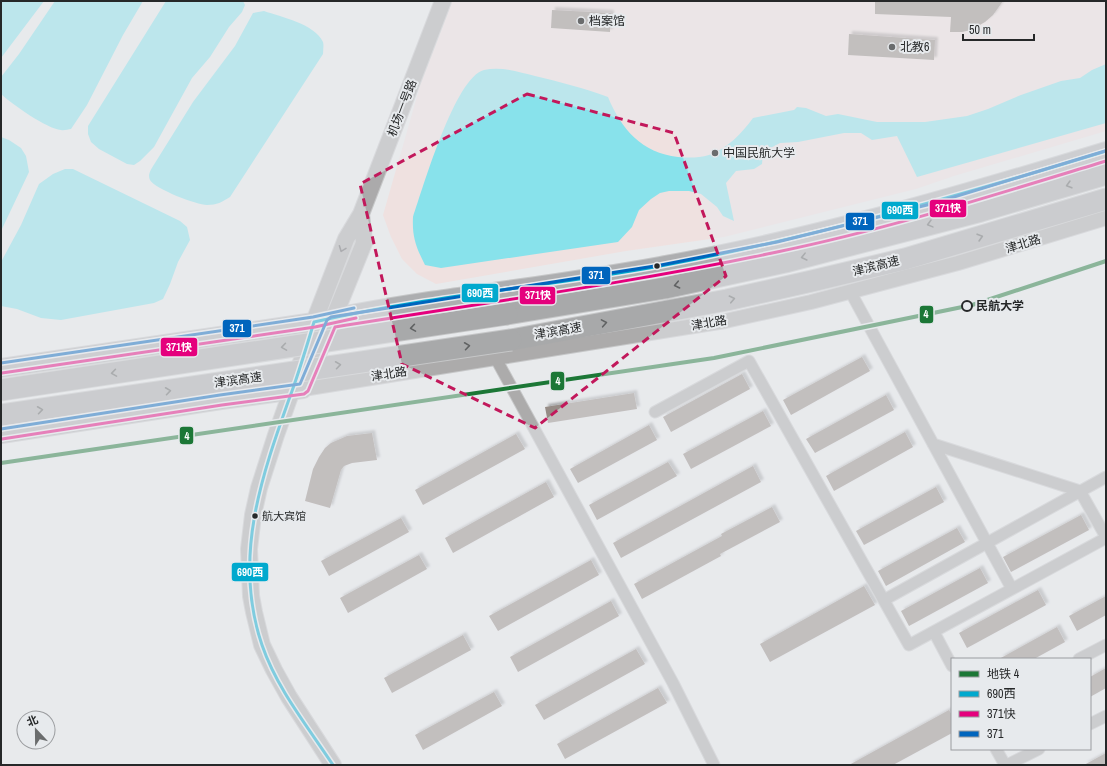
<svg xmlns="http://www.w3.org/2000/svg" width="1107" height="766" viewBox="0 0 1107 766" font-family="'Archivo Narrow','Noto Sans SC',sans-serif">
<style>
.education{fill:#efe1e0}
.water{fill:#88e2eb}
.building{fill:#968c86;filter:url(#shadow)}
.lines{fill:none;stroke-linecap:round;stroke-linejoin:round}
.minor-casing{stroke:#c6c7c8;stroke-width:13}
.tertiary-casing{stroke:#c6c7c8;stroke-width:16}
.secondary-casing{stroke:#c6c7c8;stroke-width:18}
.primary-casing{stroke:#c6c7c8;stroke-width:20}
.motorway-casing{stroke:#c6c7c8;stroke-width:23}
.minor{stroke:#acabab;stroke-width:11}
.tertiary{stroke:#acabab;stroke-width:14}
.secondary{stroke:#abaaab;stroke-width:16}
.primary{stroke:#adaeb0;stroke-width:18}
.motorway{stroke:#a8a9aa;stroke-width:21}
.motorway-bridge-casing{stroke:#c6c7c8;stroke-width:23;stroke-linecap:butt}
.motorway-bridge{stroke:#a8a9aa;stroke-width:21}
.bus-1-casing{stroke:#e7eaed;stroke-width:6}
.bus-2-casing{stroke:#e7eaed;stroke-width:6}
.bus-3-casing{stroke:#e7eaed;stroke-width:6}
.bus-1{stroke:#00a9ce;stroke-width:3}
.bus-2{stroke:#e5007d;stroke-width:3}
.bus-3{stroke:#0065bd;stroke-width:3}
.metro-1-casing{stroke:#e7eaed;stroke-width:7}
.metro-1{stroke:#1c7736;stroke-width:4}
.oneway{stroke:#606263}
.oneway2{stroke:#626264}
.marked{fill:none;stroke:#c2185b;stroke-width:3;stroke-dasharray:8 5;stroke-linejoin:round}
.poi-dot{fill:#6a6c6d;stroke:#e7eaed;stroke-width:1.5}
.bus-dot{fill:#262829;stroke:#e7eaed;stroke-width:1.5}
.stop-dot{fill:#e7eaed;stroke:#262829;stroke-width:2}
.labels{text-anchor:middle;stroke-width:4;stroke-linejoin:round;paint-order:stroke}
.bus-label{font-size:11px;fill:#262829;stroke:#e7eaed;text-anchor:start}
.poi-label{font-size:12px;fill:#262829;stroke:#e7eaed;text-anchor:start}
.street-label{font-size:12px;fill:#262829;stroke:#e7eaed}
.stop-label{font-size:12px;font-weight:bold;fill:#262829;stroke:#e7eaed;text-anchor:start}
.line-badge{stroke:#e7eaed;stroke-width:1.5}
.badge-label{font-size:11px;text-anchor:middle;font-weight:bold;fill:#fff}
</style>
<defs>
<filter id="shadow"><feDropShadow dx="3" dy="-3" stdDeviation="1" flood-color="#0004"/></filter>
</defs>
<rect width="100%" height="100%" fill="#e8eaec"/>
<!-- education -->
<path class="education" d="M450,1H1106V131L954,176L916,189L724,237L626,251L436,284L417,274L402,259L391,237L383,215L422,79L442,29Z"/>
<!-- water -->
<path class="water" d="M1,1H44L1,58Z
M55,1H143L123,35L87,105L71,129C68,129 64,131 61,130C47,129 12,104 1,94V77L19,54Z
M166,1H243L245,5L242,12L229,27L210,57L192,78L154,147L140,161L134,165L127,164L99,149L91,142L88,134V126Z
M264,11C281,17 315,24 323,42C324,46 323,50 323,54L230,197C222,202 217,205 207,205C197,205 155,189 150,180C147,174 152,168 155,163L193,102L235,46L253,13Z
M1106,64V123L917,177L897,136L872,140L861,133H844L798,142L780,143L763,152L762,164L754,169L736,171L726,183L734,221L723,216L717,207L701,194L689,191H669L660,193L651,199L639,210L632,227L618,242L441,268L425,265C416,247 412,237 413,217C423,188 455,77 484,70C501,66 519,72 535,76C560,82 584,88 608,97C621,129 642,153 678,157C688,158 699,158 709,155C727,149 742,133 753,118L794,110L797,107L806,108L826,116L838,114L877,122H925L967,116L988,109L1021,95L1061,81L1080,78L1092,70Z
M1,137L9,140L21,148L26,156L29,172L1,231Z
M65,169H73L180,221L187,227L190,240L178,262L170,284L163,299L154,303L61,320L41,318L17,309L1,306V262L21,225L39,184L53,174Z"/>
<!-- building -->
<path class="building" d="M887,1H1003L993,15L985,22L971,30L962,32H950L951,17L875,14V2H887Z
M552,10L611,13L610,32L551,28Z
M849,34L935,40L934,60L848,55Z
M862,357L870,371L791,415L783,400Z
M742,374L750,389L671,432L663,417Z
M634,393L637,409L548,423L545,407Z
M886,395L894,410L815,453L806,439Z
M763,411L771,426L691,469L683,454Z
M649,425L657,440L578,483L570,469Z
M905,432L913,447L834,491L826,476Z
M372,433L377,460L352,463L344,466L341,470L330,508L305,501L313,469L319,457L325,448L331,443L347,436Z
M516,434L525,449L423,505L415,490Z
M668,462L677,476L597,520L589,505Z
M753,466L761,482L621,558L613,543Z
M546,482L554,497L453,553L445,538Z
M936,487L944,502L864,545L856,531Z
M772,507L780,522L720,554L721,556L642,599L634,584L722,536L721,534Z
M1081,515L1089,530L1011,572L1003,557Z
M401,518L409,532L329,576L321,561Z
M957,528L965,542L886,586L878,571Z
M419,555L427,569L348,613L340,598Z
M591,560L599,575L498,631L489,616Z
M980,568L988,583L909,626L901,611Z
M864,586L875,605L770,662L760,644Z
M1038,590L1046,605L967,648L959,633Z
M1106,596V615L1077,631L1069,616Z
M611,601L619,616L518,672L510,657Z
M1057,627L1065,642L1034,659H999Z
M463,635L471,650L392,693L384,678Z
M636,649L645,664L544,720L535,705Z
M1106,668V688L1090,697V677Z
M658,688L667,703L565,759L557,744Z
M494,692L502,706L423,750L415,735Z
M949,710L952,715V733L893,765H849Z
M1106,753V765H1084Z"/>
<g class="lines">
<!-- minor casing -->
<g class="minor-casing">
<path id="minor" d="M850,291L1012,589
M495,357L673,683L714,765
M655,412L749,361L909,645L1106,538
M933,444L1080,491L1106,537
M884,600L1106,477
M934,632L952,666
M1079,659L1106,645
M1090,724L1106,716
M996,749L1005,765
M1007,765L1039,749"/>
</g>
<!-- tertiary casing -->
<g class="tertiary-casing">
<path id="tertiary" d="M303,389L725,321L811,302L958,263L1106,218"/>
</g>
<!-- secondary casing -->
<g class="secondary-casing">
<path id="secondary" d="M308,377L332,322L364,243L361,214
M333,765L289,697L274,670L262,645L254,612L251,596L249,549L253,515L259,488L276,435L292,390L314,322L346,239L361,214L443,1"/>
</g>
<!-- primary casing -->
<g class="primary-casing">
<path id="primary" d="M1,368L314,322C352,313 391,307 430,301C507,290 584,280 660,266C811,239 959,196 1106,151
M1,434L221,400L303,389"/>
</g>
<!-- motorway casing -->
<g class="motorway-casing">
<path id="motorway" d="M507,314L665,288L785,262L981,211L1106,174
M511,340L727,300L812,281L905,259L1106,199"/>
</g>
<!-- minor -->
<use href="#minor" class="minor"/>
<!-- tertiary -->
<use href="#tertiary" class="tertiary"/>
<!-- secondary -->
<use href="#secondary" class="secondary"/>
<!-- primary -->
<use href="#primary" class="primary"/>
<!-- motorway -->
<use href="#motorway" class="motorway"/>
<!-- motorway-bridge casing -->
<g class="motorway-bridge-casing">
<path id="motorway-bridge" d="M1,390L507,314
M1,415L511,340"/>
</g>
<!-- motorway-bridge -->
<use href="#motorway-bridge" class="motorway-bridge"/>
<!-- bus-1 casing -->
<g class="bus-1-casing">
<path id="bus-1" d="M333,765C308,727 277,689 262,645C232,557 262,475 292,391C300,369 307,345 314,322C428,296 545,287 660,266C811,238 959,196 1106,151"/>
</g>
<!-- bus-2 casing -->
<g class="bus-2-casing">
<path id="bus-2" d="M2,373L315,327L356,318
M2,439L222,405L304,394L308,391L335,327C483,303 631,283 777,252C889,229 997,194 1106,161"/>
</g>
<!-- bus-3 casing -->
<g class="bus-3-casing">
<path id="bus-3" d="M1,363L313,317L354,308
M1,429L220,395L300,384L327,320L331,317L661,265L777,242L931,204L1105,151"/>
</g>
<!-- bus-1 -->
<use href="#bus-1" class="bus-1"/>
<!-- bus-2 -->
<use href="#bus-2" class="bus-2"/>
<!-- bus-3 -->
<use href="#bus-3" class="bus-3"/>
<!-- metro-1 casing -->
<g class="metro-1-casing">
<path id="metro-1" d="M1,463L714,358L972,305L1106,261"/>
</g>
<!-- metro-1 -->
<use href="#metro-1" class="metro-1"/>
</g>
<!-- one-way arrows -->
<defs><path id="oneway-chevron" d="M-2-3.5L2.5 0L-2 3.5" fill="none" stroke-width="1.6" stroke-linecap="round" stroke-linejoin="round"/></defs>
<g class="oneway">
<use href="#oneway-chevron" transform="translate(1069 185) rotate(164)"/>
<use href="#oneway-chevron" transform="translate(930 224) rotate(165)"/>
<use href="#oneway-chevron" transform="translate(980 237) rotate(-16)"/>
<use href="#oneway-chevron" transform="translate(804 257) rotate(166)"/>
<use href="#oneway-chevron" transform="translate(677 285) rotate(168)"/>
<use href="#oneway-chevron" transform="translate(732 299) rotate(-12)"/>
<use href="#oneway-chevron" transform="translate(604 323) rotate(-10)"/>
<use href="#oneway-chevron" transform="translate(413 328) rotate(171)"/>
<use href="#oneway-chevron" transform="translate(467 346) rotate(-8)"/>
<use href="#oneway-chevron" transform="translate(284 347) rotate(171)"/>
<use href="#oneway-chevron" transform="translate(338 365) rotate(-8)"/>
<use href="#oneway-chevron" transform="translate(114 373) rotate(171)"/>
<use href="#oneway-chevron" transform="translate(168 391) rotate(-8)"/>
<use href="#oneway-chevron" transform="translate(40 410) rotate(-8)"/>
</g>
<use class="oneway2" href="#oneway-chevron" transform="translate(342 249) rotate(111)"/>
<!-- marked area -->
<path d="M0 0H1107V766H0ZM527,94L674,133L726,276L535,428L402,364L360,184Z" fill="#e8eaec" fill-opacity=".55" fill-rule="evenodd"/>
<path class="marked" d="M527,94L674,133L726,276L535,428L402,364L360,184Z"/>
<!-- markers -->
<g class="poi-dot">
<circle cx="581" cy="21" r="4"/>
<circle cx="892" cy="47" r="4"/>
<circle cx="715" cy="153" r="4"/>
</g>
<g class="bus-dot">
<circle cx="657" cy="266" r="3.5"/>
<circle cx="255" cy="516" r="3.5"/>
</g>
<circle class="stop-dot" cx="967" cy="306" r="5"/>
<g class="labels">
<!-- bus labels -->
<g class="bus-label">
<text x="262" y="520">航大宾馆</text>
</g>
<!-- poi labels -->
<g class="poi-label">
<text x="589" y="25">档案馆</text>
<text x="900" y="51">北教6</text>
<text x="723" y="157">中国民航大学</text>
</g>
<!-- street labels -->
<g class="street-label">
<text transform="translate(402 108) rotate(-69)" y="4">机场一号路</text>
<text transform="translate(1023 244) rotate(-17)" y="4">津北路</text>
<text transform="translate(876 266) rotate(-14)" y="4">津滨高速</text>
<text transform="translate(709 323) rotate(-10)" y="4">津北路</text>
<text transform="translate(558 331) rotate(-10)" y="4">津滨高速</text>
<text transform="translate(389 374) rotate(-9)" y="4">津北路</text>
<text transform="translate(238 380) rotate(-8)" y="4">津滨高速</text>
</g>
<!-- stop labels -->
<g class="stop-label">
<text x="976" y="310">民航大学</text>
</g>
</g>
<g class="line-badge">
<rect x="929" y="199" width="38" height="19" rx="4" fill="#e5007d"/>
<rect x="881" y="201" width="38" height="19" rx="4" fill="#00a9ce"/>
<rect x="845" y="212" width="30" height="19" rx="4" fill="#0065bd"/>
<rect x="581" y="266" width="30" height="19" rx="4" fill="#0065bd"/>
<rect x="461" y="283" width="38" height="20" rx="4" fill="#00a9ce"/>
<rect x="519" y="286" width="37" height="19" rx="4" fill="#e5007d"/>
<rect x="919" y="305" width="15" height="19" rx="4" fill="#1c7736"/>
<rect x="222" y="319" width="30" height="19" rx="4" fill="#0065bd"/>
<rect x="160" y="337" width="38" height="20" rx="4" fill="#e5007d"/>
<rect x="550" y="371" width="15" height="20" rx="4" fill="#1c7736"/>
<rect x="179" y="426" width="15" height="19" rx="4" fill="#1c7736"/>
<rect x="231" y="562" width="38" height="20" rx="4" fill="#00a9ce"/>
</g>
<g class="badge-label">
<text x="948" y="212">371快</text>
<text x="900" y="214">690西</text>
<text x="860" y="225">371</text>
<text x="596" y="279">371</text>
<text x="480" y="297">690西</text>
<text x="538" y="299">371快</text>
<text x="926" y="318">4</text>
<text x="237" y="332">371</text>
<text x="179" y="351">371快</text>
<text x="558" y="385">4</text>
<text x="187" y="440">4</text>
<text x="250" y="576">690西</text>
</g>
<!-- border -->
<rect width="1107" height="766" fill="none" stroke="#262829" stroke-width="4"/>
<!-- legend -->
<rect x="951" y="658" width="140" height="92" fill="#e7eaed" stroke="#9a9c9f"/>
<rect x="959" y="671" width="20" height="6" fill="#1c7736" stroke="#9a9c9f"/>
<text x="987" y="678" font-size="12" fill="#262829">地铁 4</text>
<rect x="959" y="691" width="20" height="6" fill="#00a9ce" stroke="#9a9c9f"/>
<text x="987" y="698" font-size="12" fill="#262829">690西</text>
<rect x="959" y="711" width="20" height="6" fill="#e5007d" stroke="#9a9c9f"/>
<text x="987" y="718" font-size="12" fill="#262829">371快</text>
<rect x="959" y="731" width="20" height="6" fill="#0065bd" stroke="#9a9c9f"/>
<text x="987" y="738" font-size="12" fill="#262829">371</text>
<!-- north arrow -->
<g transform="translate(36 730) rotate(338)"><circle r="19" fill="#e7eaed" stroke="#9a9c9f"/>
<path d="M0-3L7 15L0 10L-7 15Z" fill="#6a6c6d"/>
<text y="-6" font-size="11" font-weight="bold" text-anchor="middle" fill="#262829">北</text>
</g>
<!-- scale -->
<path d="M963 34v6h71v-6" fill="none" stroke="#262829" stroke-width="2"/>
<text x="969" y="34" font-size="12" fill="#262829" stroke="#e7eaed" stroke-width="3" paint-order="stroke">50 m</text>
</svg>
